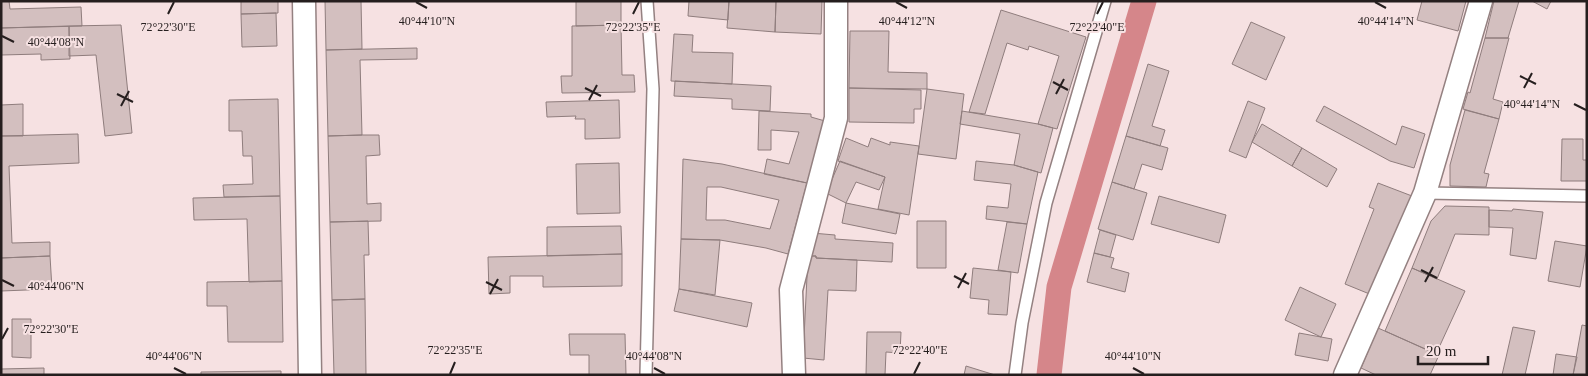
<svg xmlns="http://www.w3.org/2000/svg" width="1588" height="376" viewBox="0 0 1588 376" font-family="Georgia,serif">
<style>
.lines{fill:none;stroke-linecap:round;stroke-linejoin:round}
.canal{stroke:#d5868a;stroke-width:25}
.building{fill:#d3bfbf;stroke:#8f7d7d;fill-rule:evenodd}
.service-casing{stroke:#948181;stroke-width:14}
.minor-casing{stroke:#948181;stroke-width:25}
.service{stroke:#fff;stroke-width:11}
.minor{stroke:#fff;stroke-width:22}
.ticks{fill:none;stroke:#251e1e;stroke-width:2}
.ticks-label{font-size:12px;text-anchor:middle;fill:#251e1e;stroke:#f6e1e2;stroke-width:4;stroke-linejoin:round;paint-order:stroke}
</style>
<rect width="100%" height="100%" fill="#f6e1e2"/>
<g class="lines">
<!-- canal -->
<path class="canal" d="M1049,375L1059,287L1144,1"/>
</g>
<!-- building -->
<path class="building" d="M1,1H9L10,9L81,7L82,26L1,28Z
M241,1H278V13L241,14Z
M325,1H361L362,49L326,50Z
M576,1H621V25L576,26Z
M689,1H729L728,20L688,16Z
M729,1H776L775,32L727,28Z
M776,1H822L821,34L775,32Z
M1422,1H1466L1458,31L1417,20Z
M1494,1H1519L1508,38H1485Z
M1532,1H1551L1547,9Z
M1001,10L1086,37L1057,129L1038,124L1059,56L1029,46L1028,50L1007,43L985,114L969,112Z
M276,13L277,46L242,47L241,14Z
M1251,22L1285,37L1266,80L1232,64Z
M121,25L132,133L105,136L96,55L69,56V26Z
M621,25L622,75H634L635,92L562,93L561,76H572V26Z
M69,26L70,59L41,60V54L1,55V28Z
M850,31H889L888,72L927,73V89L849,88Z
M674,34L693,35L692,52L733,53L732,84L671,81Z
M1485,38H1509L1493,99L1503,102L1499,119L1463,109L1468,92L1470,93Z
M417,48V59L360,60L362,135L328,136L326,50Z
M1148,64L1169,71L1152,126L1165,130L1160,146L1126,136Z
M675,81L771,86L770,111L732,109V99L674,96Z
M849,88L921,90V109H914V123L849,122Z
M927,89L964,94L956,159L918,154Z
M278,99L280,196L224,197L223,185L253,184L252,156H243L242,131H229V100Z
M619,100L620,138L585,139V119H575L576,116L547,117L546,102Z
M1248,101L1265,108L1246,158L1229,151Z
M23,104V136H1V105Z
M1324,106L1396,145L1402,126L1425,134L1414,168L1390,161L1316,121Z
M1465,110L1499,119L1484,173L1489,174L1486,187L1450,186V165Z
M759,111L811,114V117L825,121L807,183L764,174L767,159L789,164L799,132L771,130V150H758Z
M962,111L1038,124L1053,128L1041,173L1014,165L1020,134L960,124Z
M1262,124L1302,148L1292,166L1252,142Z
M78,134L79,163L9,166L12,243L50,242V256L1,258V136Z
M362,135H379L380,155L366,156L367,204L381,203V221L330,222L328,136Z
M1126,136L1168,148L1162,170L1142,164L1134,189L1112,182Z
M846,138L868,147L871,138L890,145V142L919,146L909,215L878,209L885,177L838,161Z
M1562,139H1583V160H1587V181H1561Z
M1302,148L1337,169L1327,187L1292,166Z
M683,159L722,164L807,183L788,254L766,248L720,240L681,239ZM707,187H721L779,200L770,229L725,220H706Z
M840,161L885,177L879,190L856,182L846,203L826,193Z
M976,161L1014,165L1038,172L1027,224L986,219L987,206L1008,208L1011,184L974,180Z
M619,163L620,213L577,214L576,164Z
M1112,182L1147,193L1133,240L1098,229Z
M1378,183L1412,196L1372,295L1345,284L1374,209L1369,207Z
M280,196L282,281L249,282L247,219L194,220L193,198Z
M1159,196L1226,215L1219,243L1151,224Z
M846,203L900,214L896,234L842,223Z
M1445,206L1489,207V235L1455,234L1437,279L1412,268L1431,221Z
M1513,209L1543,212L1536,259L1510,255L1513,228L1489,227V210L1512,211Z
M368,221L369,255H364L365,299L332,300L330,222Z
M917,221H946V268H917Z
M1007,222L1027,224L1018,273L998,270Z
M621,226L622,254L547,256V227Z
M1100,230L1116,235L1110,257L1094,253Z
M812,233L835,235V239L893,243L892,262L816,258V256H811Z
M681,239L720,240L715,295L679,289Z
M1555,241L1587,246L1580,287L1548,281Z
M1094,253L1114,258L1111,268L1129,273L1125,292L1087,282Z
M622,254V286L543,287V276H510V293L489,294L488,257Z
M50,256L52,289L1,291V258Z
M808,256H816V258L857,260L856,291L828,290L824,360L803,358Z
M973,268L1011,272L1007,315L988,314L989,300L970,298Z
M1412,268L1465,291L1436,354L1385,331Z
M282,281L283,342H228L227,306H207V282Z
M1300,287L1336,304L1321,337L1285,320Z
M679,289L752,303L747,327L674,311Z
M365,299L366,375H334L332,300Z
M12,319H31V358L12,357Z
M1582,325L1587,326V375H1573Z
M1513,327L1535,331L1525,375H1502Z
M1378,328L1439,355L1430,375H1376L1361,368Z
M867,332H901L900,353L886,352L885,375H866Z
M1299,333L1332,339L1328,361L1295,355Z
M569,334H625L626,375H589V355H570Z
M1556,354L1577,357L1573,375H1553Z
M966,366L995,375H964Z
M44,368V375H1V369Z
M281,371V375H201V372Z"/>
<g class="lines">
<!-- service casing -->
<g class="service-casing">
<path id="service" d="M1425,193L1587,196
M646,375L653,89L647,1
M1015,375L1022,323L1046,203L1105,1"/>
</g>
<!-- minor casing -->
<g class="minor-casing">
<path id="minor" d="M304,1L310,375
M794,375L791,290L836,118V1
M1345,375L1425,193L1481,1"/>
</g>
<!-- service -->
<use href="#service" class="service"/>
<!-- minor -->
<use href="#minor" class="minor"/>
</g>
<!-- ticks -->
<path class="ticks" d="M416,2L427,8M896,2L907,8M1375,2L1386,8M168,14L174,2M633,14L639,2M1097,14L1103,2M2,36L14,42M1520,76L1536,84M1053,82L1068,90M585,88L601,96M1524,88L1532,73M117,94L133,102M1056,94L1064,79M589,100L597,85M1574,104L1586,110M121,106L129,91M1421,270L1437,278M954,276L969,284M2,280L14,286M486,282L502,290M1425,282L1433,267M958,288L966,273M490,294L498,279M2,339L8,328M174,368L186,374M654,368L665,374M1133,368L1144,374M450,374L455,362M914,374L920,362"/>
<g class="ticks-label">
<text x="427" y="25">40°44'10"N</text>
<text x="907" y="25">40°44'12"N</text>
<text x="1386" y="25">40°44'14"N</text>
<text x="168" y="31">72°22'30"E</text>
<text x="633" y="31">72°22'35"E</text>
<text x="1097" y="31">72°22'40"E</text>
<text x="56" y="46">40°44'08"N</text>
<text x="1532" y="108">40°44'14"N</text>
<text x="56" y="290">40°44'06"N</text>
<text x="51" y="333">72°22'30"E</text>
<text x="455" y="354">72°22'35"E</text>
<text x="920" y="354">72°22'40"E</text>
<text x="174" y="360">40°44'06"N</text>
<text x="654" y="360">40°44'08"N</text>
<text x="1133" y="360">40°44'10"N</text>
</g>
<!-- border -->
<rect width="1588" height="376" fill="none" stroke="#251e1e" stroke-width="5"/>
<!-- scale -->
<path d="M1418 356v8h70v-8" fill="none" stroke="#251e1e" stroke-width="2.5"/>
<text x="1426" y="356" font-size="15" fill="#251e1e" stroke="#f6e1e2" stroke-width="4" paint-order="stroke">20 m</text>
</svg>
